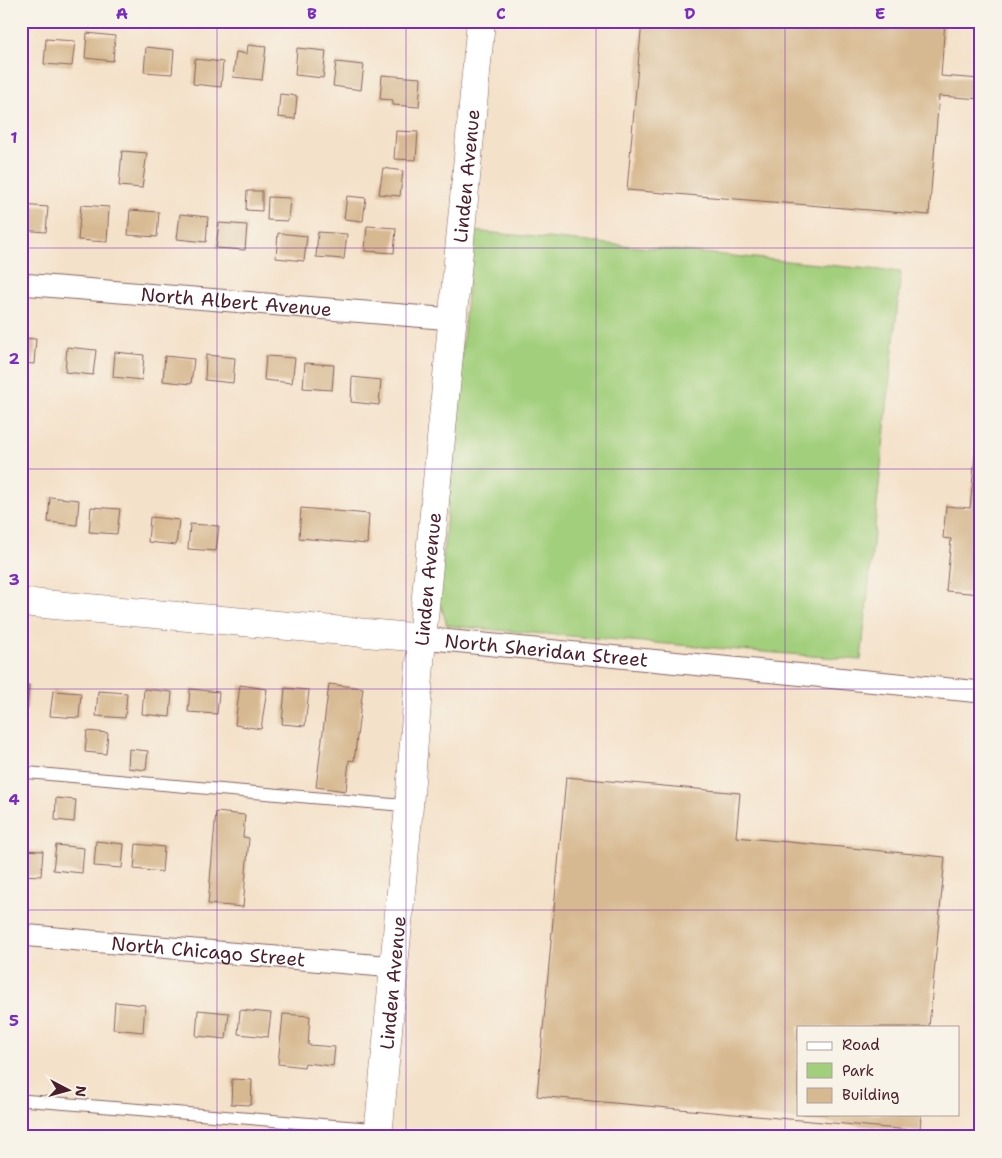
<svg xmlns="http://www.w3.org/2000/svg" width="1002" height="1158" viewBox="0 0 1002 1158" font-family="'Shantell Sans',sans-serif">
<style>
.green{fill:#a2cf7c;stroke:#767754}
.building{fill:#d7b991}
.lines{fill:none;stroke-linecap:round;stroke-linejoin:round}
.service-casing{stroke:#866362;stroke-width:13}
.minor-casing{stroke:#866362;stroke-width:23}
.tertiary-casing{stroke:#866362;stroke-width:29}
.service{stroke:#fff;stroke-width:11}
.minor{stroke:#fff;stroke-width:21}
.tertiary{stroke:#fff;stroke-width:28}
.grid{fill:none;stroke:#7b2cbf;stroke-width:1;stroke-opacity:0.55}
.labels{text-anchor:middle;stroke-width:4.5;stroke-linejoin:round;paint-order:stroke}
.street-label{font-size:19px;fill:#4a1f2b;stroke:#f7f3e8}
.neatline{fill:none;stroke:#7b2cbf;stroke-width:2}
.grid-label{font-size:16px;text-anchor:middle;font-weight:bold;fill:#7b2cbf}
</style>
<rect width="100%" height="100%" fill="#f7f3e8"/>
<filter id="ink" filterUnits="userSpaceOnUse"><feTurbulence type="fractalNoise" baseFrequency=".02" numOctaves="2"/><feDisplacementMap in="SourceGraphic" scale="10" xChannelSelector="R" yChannelSelector="G"/><feConvolveMatrix kernelMatrix="1 2 1 2 8 2 1 2 1" color-interpolation-filters="sRGB"/></filter>
<filter id="wash" filterUnits="userSpaceOnUse"><feTurbulence type="fractalNoise" baseFrequency=".0096" numOctaves="4" result="noise"/><feDisplacementMap in="SourceGraphic" scale="20" xChannelSelector="R" yChannelSelector="G"/><feGaussianBlur stdDeviation="1.12" result="paint"/><feColorMatrix in="noise" values="0 0 0 0 0 0 0 0 0 0 0 0 0 0 0 0 0 1.4 0 .05"/><feComposite in="paint" operator="in"/></filter>
<g filter="url(#wash)">
<rect width="100%" height="100%" fill="#f4e1c9"/>
<!-- green -->
<path class="green" d="M473,231L901,272L861,660L461,627L447,625L439,600Z"/>
<g id="blocks">
<!-- building -->
<path class="building" d="M642,21H945L941,76L981,79V99L939,96L929,215L627,190Z
M87,33L115,36L113,61L85,58Z
M46,39L75,41L72,66L44,64Z
M248,45L266,47L262,80L233,77L236,52L247,54Z
M146,47L174,50L172,74L144,72Z
M297,48L326,51L323,78L295,75Z
M195,59L223,62L221,87L193,84Z
M336,62L364,65L361,90L333,86Z
M382,75L421,78L419,107L393,105V100L380,99Z
M280,94L297,96L295,119L278,117Z
M396,131L418,132L416,160L394,159Z
M122,151L147,153L142,188L119,186Z
M383,168L403,171L400,196L379,194Z
M247,191H262V211L246,210Z
M347,196L366,198L363,221L344,219Z
M268,197L290,198L288,221L267,220Z
M21,205L48,207L46,232L21,230Z
M81,205L109,207L107,242L78,240Z
M130,210L159,212L157,237L128,235Z
M180,214L208,217L206,242L177,239Z
M219,223L247,225L245,250L216,248Z
M367,226L396,228L394,253L365,251Z
M318,232L347,234L344,259L316,257Z
M278,233L307,236L304,261L276,258Z
M21,338L36,339L34,364L21,363Z
M67,347L96,350L93,375L65,372Z
M115,352L144,355L142,380L113,377Z
M206,355L235,358L233,383L205,380Z
M165,356L194,359L191,384L163,381Z
M266,356L295,358L292,383L264,380Z
M305,363L334,365L332,390L303,388Z
M352,377L381,380L379,405L351,402Z
M977,436H981V594L946,591L951,539L943,538L946,506L970,508Z
M50,497L79,500L77,525L48,522Z
M91,507L120,509L117,534L89,532Z
M301,508L369,514L367,544L299,538Z
M150,517L179,520L176,545L148,542Z
M190,524L219,526L216,551L188,549Z
M21,684L29,685L27,710H21Z
M329,684L363,688L354,761L349,760L346,791L316,787Z
M240,685L267,689L261,729L235,725Z
M285,688L309,690L305,726L282,724Z
M144,689L172,692L170,717L142,714Z
M190,689L219,692L217,714L188,712Z
M53,691L81,693L79,718L50,716Z
M98,691L127,693L125,718L96,716Z
M87,731L108,733L106,754L85,752Z
M129,749L148,751L146,770L128,768Z
M566,777L740,793L736,837L945,857L929,1027H798V1114H921L920,1131L537,1096Z
M56,798L76,800L74,822L55,820Z
M216,812L245,815L243,837L249,838L243,907L208,904Z
M96,841L124,844L122,868L94,866Z
M136,844L164,847L162,872L134,869Z
M56,845L84,848L82,873L53,870Z
M21,850L43,851L41,876L21,875Z
M115,1002L145,1005L143,1032L113,1029Z
M198,1010L229,1013L226,1039L196,1036Z
M240,1010L271,1013L268,1037L238,1034Z
M283,1014L310,1016L308,1045L335,1047L333,1066L305,1063L304,1067L278,1064Z
M232,1079L252,1080L251,1105L231,1104Z"/>
</g>
</g>
<g filter="url(#ink)">
<use href="#blocks" fill-opacity="0" stroke="#866362" stroke-width="1"/>
<g class="lines">
<!-- service casing -->
<g class="service-casing">
<path id="service" d="M21,772L409,806
M21,1100L378,1129
M980,1103L981,1089"/>
</g>
<!-- minor casing -->
<g class="minor-casing">
<g id="minor">
<path id="s1" d="M21,284L452,319"/>
<path id="s2" d="M422,638L981,692"/>
<path id="s3" d="M21,935L394,967"/>
</g>
</g>
<!-- tertiary casing -->
<g class="tertiary-casing">
<g id="tertiary">
<path d="M21,602L422,638"/>
<path id="s4" d="M378,1137L409,806L422,638L481,21"/>
</g>
</g>
<!-- service -->
<use href="#service" class="service"/>
<!-- minor -->
<use href="#minor" class="minor"/>
<!-- tertiary -->
<use href="#tertiary" class="tertiary"/>
</g>
</g>
<!-- grid -->
<path class="grid" d="M217,21V1137M406,21V1137M596,21V1137M785,21V1137M21,248H981M21,469H981M21,689H981M21,910H981"/>
<g class="labels">
<!-- street labels -->
<g class="street-label">
<text dy="7" stroke="none"><textPath href="#s4" startOffset="965">Linden Avenue</textPath></text>
<text dy="7" stroke="none"><textPath href="#s1" startOffset="216">North Albert Avenue</textPath></text>
<text dy="7" stroke="none"><textPath href="#s4" startOffset="560">Linden Avenue</textPath></text>
<text dy="7" stroke="none"><textPath href="#s2" startOffset="125">North Sheridan Street</textPath></text>
<text dy="7" stroke="none"><textPath href="#s3" startOffset="188">North Chicago Street</textPath></text>
<text dy="7" stroke="none"><textPath href="#s4" startOffset="155">Linden Avenue</textPath></text>
</g>
</g>
<!-- margin -->
<rect width="1002" height="1158" fill="none" stroke="#f7f3e8" stroke-width="55"/>
<!-- legend -->
<rect x="797" y="1026" width="162" height="90" fill="#f7f3e8" stroke="#b29e9c"/>
<rect x="807" y="1042" width="25" height="8" fill="#ffffff" stroke="#b29e9c"/>
<text x="842" y="1050" font-size="15" fill="#4a1f2b">Road</text>
<rect x="807" y="1063" width="25" height="15" fill="#a2cf7c" stroke="#b29e9c"/>
<text x="842" y="1076" font-size="15" fill="#4a1f2b">Park</text>
<rect x="807" y="1088" width="25" height="15" fill="#d7b991" stroke="#b29e9c"/>
<text x="842" y="1100" font-size="15" fill="#4a1f2b">Building</text>
<!-- north arrow -->
<g transform="translate(68 1090) rotate(96)" stroke="#f7f3e8" stroke-width="4" paint-order="stroke">
<path d="M0-4L9 19L0 12L-9 19Z" fill="#4a1f2b"/>
<text y="-8" font-size="14" font-weight="bold" text-anchor="middle" fill="#4a1f2b">N</text>
</g>
<rect x="28" y="28" width="946" height="1102" class="neatline"/>
<g class="grid-label">
<text x="122" y="19">A</text>
<text x="312" y="19">B</text>
<text x="501" y="19">C</text>
<text x="690" y="19">D</text>
<text x="880" y="19">E</text>
<text x="14" y="143">1</text>
<text x="14" y="364">2</text>
<text x="14" y="585">3</text>
<text x="14" y="805">4</text>
<text x="14" y="1026">5</text>
</g>
</svg>
